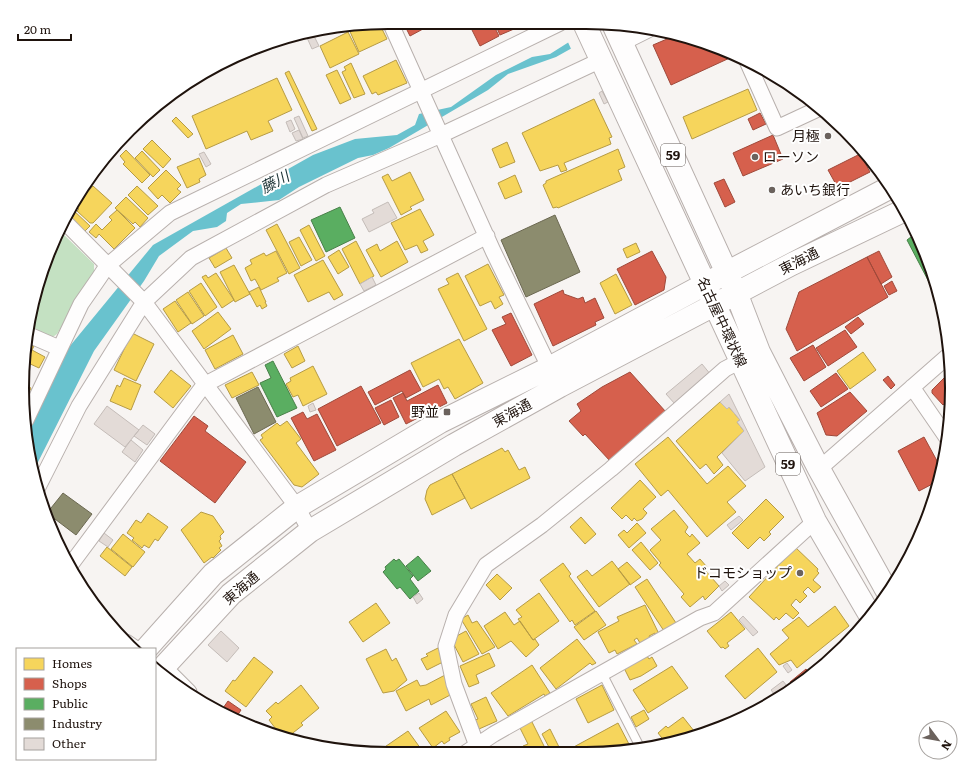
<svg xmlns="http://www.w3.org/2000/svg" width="974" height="776" viewBox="0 0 974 776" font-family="Literata,'Noto Sans JP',serif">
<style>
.green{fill:#c4e1c2}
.water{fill:#69c2ce}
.pier{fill:#f7f4f2}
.homes{fill:#f6d55c;stroke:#b69b44}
.shops{fill:#d6604d;stroke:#9f493a}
.public{fill:#5aae61;stroke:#488048}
.industry{fill:#8c8c6e;stroke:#6b6851}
.building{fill:#e3dbd7;stroke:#c4bcb8}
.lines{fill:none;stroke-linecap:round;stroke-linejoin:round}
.service-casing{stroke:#b8b0ad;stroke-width:10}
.minor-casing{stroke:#b8b0ad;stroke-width:17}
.primary-casing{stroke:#b8b0ad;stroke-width:24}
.service{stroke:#fefdfd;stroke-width:8}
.minor{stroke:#fefdfd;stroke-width:15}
.primary{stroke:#fefdfd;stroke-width:22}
.poi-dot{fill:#6b625d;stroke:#fff;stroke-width:1.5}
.labels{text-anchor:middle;stroke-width:4;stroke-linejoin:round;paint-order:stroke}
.shield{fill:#fff;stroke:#625a56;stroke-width:1}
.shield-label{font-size:13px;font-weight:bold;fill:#1f130d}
.poi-label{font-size:14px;fill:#1f130d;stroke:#fff;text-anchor:end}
.street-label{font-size:14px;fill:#1f130d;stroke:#fff}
.water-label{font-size:15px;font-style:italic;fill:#1d3336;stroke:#fff}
.rim{fill:none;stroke:#1f130d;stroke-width:2}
</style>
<rect width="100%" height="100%" fill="#f7f4f2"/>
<!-- green -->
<path class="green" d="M60,231L94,264V274L57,334L50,339L30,330L35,293Z"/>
<!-- water -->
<path class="water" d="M599,23L615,24L556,57L508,74L488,90L389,148L373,155L358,158L299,187L279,200L241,204L227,213L226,221L217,227L193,231L159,256L144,281L94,351L33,472L28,434L65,352L153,245L313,155L355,139L397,135L415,125L419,114L451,107L496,75L532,57L550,54Z"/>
<!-- pier -->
<path class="pier" d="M596,23H610L616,26L572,51L567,40Z"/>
<!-- homes -->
<path class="homes" d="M379,23L387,39L359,52L348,27Z
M348,32L359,54L330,68L320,46Z
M396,60L407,83L378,95L376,92L372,94L363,76Z
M351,63L365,94L354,98L342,72L346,70L344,67Z
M337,70L351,99L340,104L326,75Z
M289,71L317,129L312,131L285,73Z
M277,78L292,110L268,121L273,131L251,140L247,131L206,149L192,116Z
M748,89L757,110L692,139L683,117Z
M594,99L612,137L609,138L611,144L564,163L567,170L561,172L558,165L540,171L522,133Z
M176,117L193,134L188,138L172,121Z
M152,140L171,159L163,168L143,149Z
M507,142L515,162L500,168L492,149Z
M618,149L625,167L618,170L622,180L558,208L557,207L553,208L543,185L546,183V181Z
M126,150L150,175L142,183L123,164L125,162L120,156Z
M142,151L160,170L153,177L135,158Z
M199,158L206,175L199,179L200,182L187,188L177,167Z
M166,170L181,185L177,189L181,192L170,203L162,195L158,199L148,188Z
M410,172L424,200L410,207L412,209L401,215L382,177L388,174L392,181Z
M515,175L522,192L505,199L498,183Z
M93,186L112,203L93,223H90L77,211L79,209L77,207L81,203L79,201Z
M137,186L158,206L148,215L128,195Z
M126,197L148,218L140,227L135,222L133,224L115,208Z
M72,209L90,226L85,231L68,214Z
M420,209L434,235L423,241L428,250L421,253L417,245L405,250L391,223Z
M117,210L135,228L114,249L99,234L96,238L89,232L96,224L102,230L112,220L109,217Z
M277,224L300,268L289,274L266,230Z
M309,225L325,256L316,261L300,230Z
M299,237L312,260L301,266L289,242Z
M356,241L374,276L360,284L342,249Z
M397,241L408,262L381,277L366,250L377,244L380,251Z
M636,243L640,252L627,258L623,249Z
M226,248L232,258L215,268L209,258Z
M339,250L349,267L338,274L328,257Z
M276,251L287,273L277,278L279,281L261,290L255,279L251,281L245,268L252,264L250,260L264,253L266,256Z
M323,260L343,295L334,300L329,292L308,302L294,275Z
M488,264L504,295L499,297L503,304L495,309L491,301L480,306L465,276Z
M234,265L250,294L235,302L220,272Z
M216,273L234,300L222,308L202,277L206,275L208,278Z
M458,273L487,329L464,341L438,289L449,284L446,279Z
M616,274L632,305L615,314L600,283Z
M201,283L217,307L205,316L189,291Z
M259,287L266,302H265L267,306L262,309L260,305L257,307L249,292Z
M188,292L204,316L192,324L176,300Z
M175,301L191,323L178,332L163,309Z
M218,312L231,329L204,349L192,331Z
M132,333L154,344L136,381L114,370Z
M233,335L243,354L215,369L205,350Z
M459,339L483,383L455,399L448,387L444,389L439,379L423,387L411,363Z
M28,343L34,346L26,362H25Z
M298,346L305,361L292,368L284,354Z
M32,350L45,357L39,368L26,362Z
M863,352L876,370L850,389L837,371Z
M313,366L327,394L303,406L298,395L293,397L286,384L291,381L290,378Z
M171,370L191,386L173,408L154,392Z
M252,372L259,385L232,398L225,385Z
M124,378L141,385L131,410L110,401L117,385L120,387Z
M23,384L31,388L24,404L22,388Z
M720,402L727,409L729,407L740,420L737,422L744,431L717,457L723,465L714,474L706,464L700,469L676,441Z
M287,421L301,439L296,443L319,474L302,487L294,485L260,440L263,438L261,435L277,423L280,426Z
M668,437L707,484L728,466L746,486L727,502L736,512L707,537L668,490L661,496L635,464Z
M502,448L505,452L508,450L519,470L525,467L530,478L471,509L452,474Z
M452,474L465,498L432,515L425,499L427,490L430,485Z
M640,480L656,497L643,509L647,513L642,519L637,521L634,518L632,521L626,515L622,519L611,508Z
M766,499L784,517L769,532L771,534L764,541L760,537L748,549L732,533Z
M674,510L688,527L685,532L690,537L692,534L700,543L687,554L695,563L700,559L707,567L704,569L719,586L705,600L703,596L690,607L681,597L684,594L659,565L661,563L650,550L661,540L651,529Z
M201,512L213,516L224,532L220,536L221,539L219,541L222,546L219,548L221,550L213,558L212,557L204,563L181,530Z
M148,513L168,527L158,541L155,539L149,548L144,545L142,548L132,540L134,538L127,533L136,520L141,523Z
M581,517L596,534L585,544L570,527Z
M637,523L646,533L629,548L618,535L624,530L627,533Z
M123,534L145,552L133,567L111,549Z
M641,542L658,563L650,570L632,550Z
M107,547L132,567L125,576L100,556Z
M795,547L818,569L817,571L819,573L813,580L821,587L814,593L808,587L803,592L807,596L800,603L796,599L791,605L799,613L793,619L786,613L779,620L776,617L774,620L749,597Z
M612,561L630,584L599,607L577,577L587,570L592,576Z
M627,562L641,577L630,585L618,569Z
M563,563L571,574L569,576L595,611L575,625L572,620L570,622L540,580Z
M497,574L512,588L500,600L486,585Z
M647,579L676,623L664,631L635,587Z
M539,593L559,621L533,640L518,619L522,617L516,610Z
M376,603L390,623L363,642L349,622Z
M645,605L659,634L656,636L655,633L649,636L650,638L640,643L637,638L634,640L637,644L617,654L615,650L609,653L598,632L619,621L617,617Z
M835,606L849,626L797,668L791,660L779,665L770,654L789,638L782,630L799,617L808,627Z
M596,611L606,625L584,640L574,627Z
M505,612L514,625L520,621L533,640L535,639L539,645L526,657L511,641L498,649L484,626Z
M731,612L745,629L727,643L729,646L725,649L723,647L721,648L707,631Z
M468,615L472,623L477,621L495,647L482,654L461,619Z
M466,631L479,654L463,662L451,639Z
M577,639L596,663L592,665L590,663L556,689L540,668Z
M438,648L445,661L427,670L421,659L428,656L426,654Z
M758,648L777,672L745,699L725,676Z
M386,649L392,661L396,658L407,680L394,691L383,693L366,659Z
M489,653L495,666L476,675L479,683L469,687L460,666Z
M647,656L649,659L652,657L657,666L641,676L630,680L624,668Z
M254,657L273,672L246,707L225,691L233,680L235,681Z
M532,665L550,693L545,696L544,694L508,716L491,693Z
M672,666L688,688L648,713L633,690Z
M447,674L456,692L431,705L429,699L406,711L396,691L417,680L420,686L426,685Z
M301,685L319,708L301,723L303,725L289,736L288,734L282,737L269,720L272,717L266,711L276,702L278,704Z
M602,685L614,710L588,723L576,699Z
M486,697L497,721L479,729L475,720L478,719L471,704Z
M644,710L649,719L636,727L631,717Z
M446,711L460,732L449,738L450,740L444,744L442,741L433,748L419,728Z
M683,717L698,736L665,742L658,733L666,726L668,728Z
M531,720L547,752L543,753H527L523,746L528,744L519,726Z
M618,723L631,748L610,753H573L570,749Z
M550,729L562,753H552L542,734Z
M408,731L421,749L424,747L429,754L376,753Z"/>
<!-- shops -->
<path class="shops" d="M403,22H436L410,36Z
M468,22H492L499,36L480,46Z
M494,22H512L514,29L500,35Z
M674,36L704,42L734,56L671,85L653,45Z
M760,113L766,124L753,130L748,119Z
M773,135L783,159L743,176L733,153Z
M860,154L870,172L838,188L828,170Z
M724,179L735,202L725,207L714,183Z
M652,251L666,277L664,290L635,305L617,269Z
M879,251L892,277L881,284L867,257Z
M867,257L888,297L797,351L786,329L799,292Z
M892,281L897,291L889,295L884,286Z
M563,290L564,294L578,299L583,297L585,303L595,298L604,318L595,322L596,325L553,346L534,304Z
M511,313L532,355L511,366L492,330L506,324L502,317Z
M858,317L864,324L851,334L845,327Z
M845,330L857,347L828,366L816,348Z
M813,345L826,367L804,381L790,358Z
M410,370L421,390L406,398L402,391L375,405L368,392Z
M630,372L666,412L611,462L585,434L583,436L569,421L581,411L577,404L602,387Z
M836,373L848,389L821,407L810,391Z
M949,373L951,403L949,400L943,405L932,393V390Z
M888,376L895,385L891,389L883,380Z
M438,385L447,403L406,424L393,398L403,393L407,401Z
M361,386L381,423L337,446L318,409Z
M850,392L867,411L837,436L826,435L817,413Z
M391,400L399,417L384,425L375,408Z
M303,412L307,419L317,414L336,450L314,461L291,418Z
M194,416L208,426L205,431L246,462L215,503L160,461Z
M924,437L942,470L940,480L919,491L898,451Z
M806,669L810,674H812L794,687L790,682Z
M228,701L241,710L235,719L221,711Z"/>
<!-- public -->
<path class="public" d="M340,207L355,238L326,252L311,220Z
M916,233L933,271L935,281L930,284L907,240Z
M273,361L297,408L277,417L260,383L271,378L265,365Z
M418,556L431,571L418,581L406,566Z
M394,559L396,561L399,559L413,576L410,579L419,591L410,599L400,587L397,589L383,572L386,569L385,567Z"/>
<!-- industry -->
<path class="industry" d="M555,215L580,272L526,297L501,240Z
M258,387L276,422L254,434L236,398Z
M63,493L92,514L76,535L47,513Z"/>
<!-- building -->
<path class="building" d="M312,32L319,46L312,49L305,33Z
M602,91L608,102L604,104L599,93Z
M299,116L308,136L303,138L294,118Z
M291,120L295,129L290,132L286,122Z
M299,130L303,139L296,141L292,133Z
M204,152L211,164L206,167L199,154Z
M388,202L397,218L369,232L362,219L374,213L372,210Z
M372,277L376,285L364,291L360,284Z
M702,364L711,375L675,404L666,394Z
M729,394L765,467L745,481L722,453L744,431L737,422L740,420L729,407L727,409L720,402Z
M313,403L316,410L310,412L308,406Z
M107,406L139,430L125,447L94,424Z
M143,425L155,434L147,445L134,436Z
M131,440L143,450L135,462L122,452Z
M739,516L743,520L731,530L727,525Z
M104,533L113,540L108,547L99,541Z
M725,581L729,585L722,591L719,586Z
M419,593L423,599L417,604L413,597Z
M743,616L758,632L753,636L739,620Z
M221,631L239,648L227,662L208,645Z
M787,663L792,670L788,673L783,666Z
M783,681L790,690L778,699L771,690Z"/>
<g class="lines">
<!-- service casing -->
<g class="service-casing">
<path id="service" d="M602,673L640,747"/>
</g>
<!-- minor casing -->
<g class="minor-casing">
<path id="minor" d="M390,22L493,251L553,375
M622,43L648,30
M747,61L777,128L820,108
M64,221L144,302L297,507L310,531
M29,335L59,348
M912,387L947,438
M26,420L81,304L99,278L107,266L170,213L560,23
M819,469L949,355
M37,489L79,406L144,302L191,258L326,185L441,135L601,60
M69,567L204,385L487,236
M126,642L136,649
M163,666L189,692
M464,754L494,734L700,618L714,613L815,521
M480,754L454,684L446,646L456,615L486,565L542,525L611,469L725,369L748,357"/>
</g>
<!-- primary casing -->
<g class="primary-casing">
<path id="primary" d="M584,23L815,521L871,617
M613,24L737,295L759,352L819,469L888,593
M146,649L213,574L297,507L440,422L549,368L726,273L889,188
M159,672L231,594L310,531L454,445L560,386L792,264L905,210"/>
</g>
<!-- service -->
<use href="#service" class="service"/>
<!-- minor -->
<use href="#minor" class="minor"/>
<!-- primary -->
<use href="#primary" class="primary"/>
</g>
<!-- markers -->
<g class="poi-dot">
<circle cx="828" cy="136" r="4"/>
<circle cx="755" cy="157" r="4"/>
<circle cx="772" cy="190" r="4"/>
<rect x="443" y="408" width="8" height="8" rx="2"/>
<circle cx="800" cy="573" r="4"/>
</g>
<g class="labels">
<!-- shield labels -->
<g class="shield">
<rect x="661" y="144" width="24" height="22" rx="3"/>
<rect x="776" y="453" width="24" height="22" rx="3"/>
</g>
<g class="shield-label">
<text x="673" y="160">59</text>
<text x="788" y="469">59</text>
</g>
<!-- poi labels -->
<g class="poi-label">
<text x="820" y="141">月極</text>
<text x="763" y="162" text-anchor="start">ローソン</text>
<text x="780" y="195" text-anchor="start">あいち銀行</text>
<text x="439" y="417">野並</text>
<text x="792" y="578">ドコモショップ</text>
</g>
<!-- street labels -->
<g class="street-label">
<text transform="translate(799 261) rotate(-27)" y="5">東海通</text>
<text transform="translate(722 322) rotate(65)" y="5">名古屋中環状線</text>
<text transform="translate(512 413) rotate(-29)" y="5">東海通</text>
<text transform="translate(241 588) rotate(-41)" y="5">東海通</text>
</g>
<!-- water labels -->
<g class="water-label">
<text transform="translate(275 182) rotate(-28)" y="5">藤川</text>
</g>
</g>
<!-- crop -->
<path d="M0 0H974V776H0ZM388 29H586A359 359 0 0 1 945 388V388A359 359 0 0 1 586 747H388A359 359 0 0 1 29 388V388A359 359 0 0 1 388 29Z" fill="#fff" fill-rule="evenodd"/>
<path class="rim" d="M388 29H586A359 359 0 0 1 945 388V388A359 359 0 0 1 586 747H388A359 359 0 0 1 29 388V388A359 359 0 0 1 388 29Z"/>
<!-- legend -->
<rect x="16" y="648" width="140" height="112" fill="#ffffff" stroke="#a5a19e"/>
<rect x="24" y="658" width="20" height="12" fill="#f6d55c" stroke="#a5a19e"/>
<text x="52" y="668" font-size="12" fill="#1f130d">Homes</text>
<rect x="24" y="678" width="20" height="12" fill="#d6604d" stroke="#a5a19e"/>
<text x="52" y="688" font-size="12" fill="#1f130d">Shops</text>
<rect x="24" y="698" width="20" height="12" fill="#5aae61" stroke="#a5a19e"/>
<text x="52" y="708" font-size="12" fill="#1f130d">Public</text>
<rect x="24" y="718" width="20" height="12" fill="#8c8c6e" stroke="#a5a19e"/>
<text x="52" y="728" font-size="12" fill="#1f130d">Industry</text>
<rect x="24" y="738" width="20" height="12" fill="#e3dbd7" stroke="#a5a19e"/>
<text x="52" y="748" font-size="12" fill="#1f130d">Other</text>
<!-- north arrow -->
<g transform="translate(938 740) rotate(122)"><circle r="19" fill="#ffffff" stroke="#a5a19e"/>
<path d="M0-3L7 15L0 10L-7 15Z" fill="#6b625d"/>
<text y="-6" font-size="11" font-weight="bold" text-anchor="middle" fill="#1f130d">N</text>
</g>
<!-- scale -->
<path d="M18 34v6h53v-6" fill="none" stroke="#1f130d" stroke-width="2"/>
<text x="24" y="34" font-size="12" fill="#1f130d" stroke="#ffffff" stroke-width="3" paint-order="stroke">20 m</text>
</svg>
